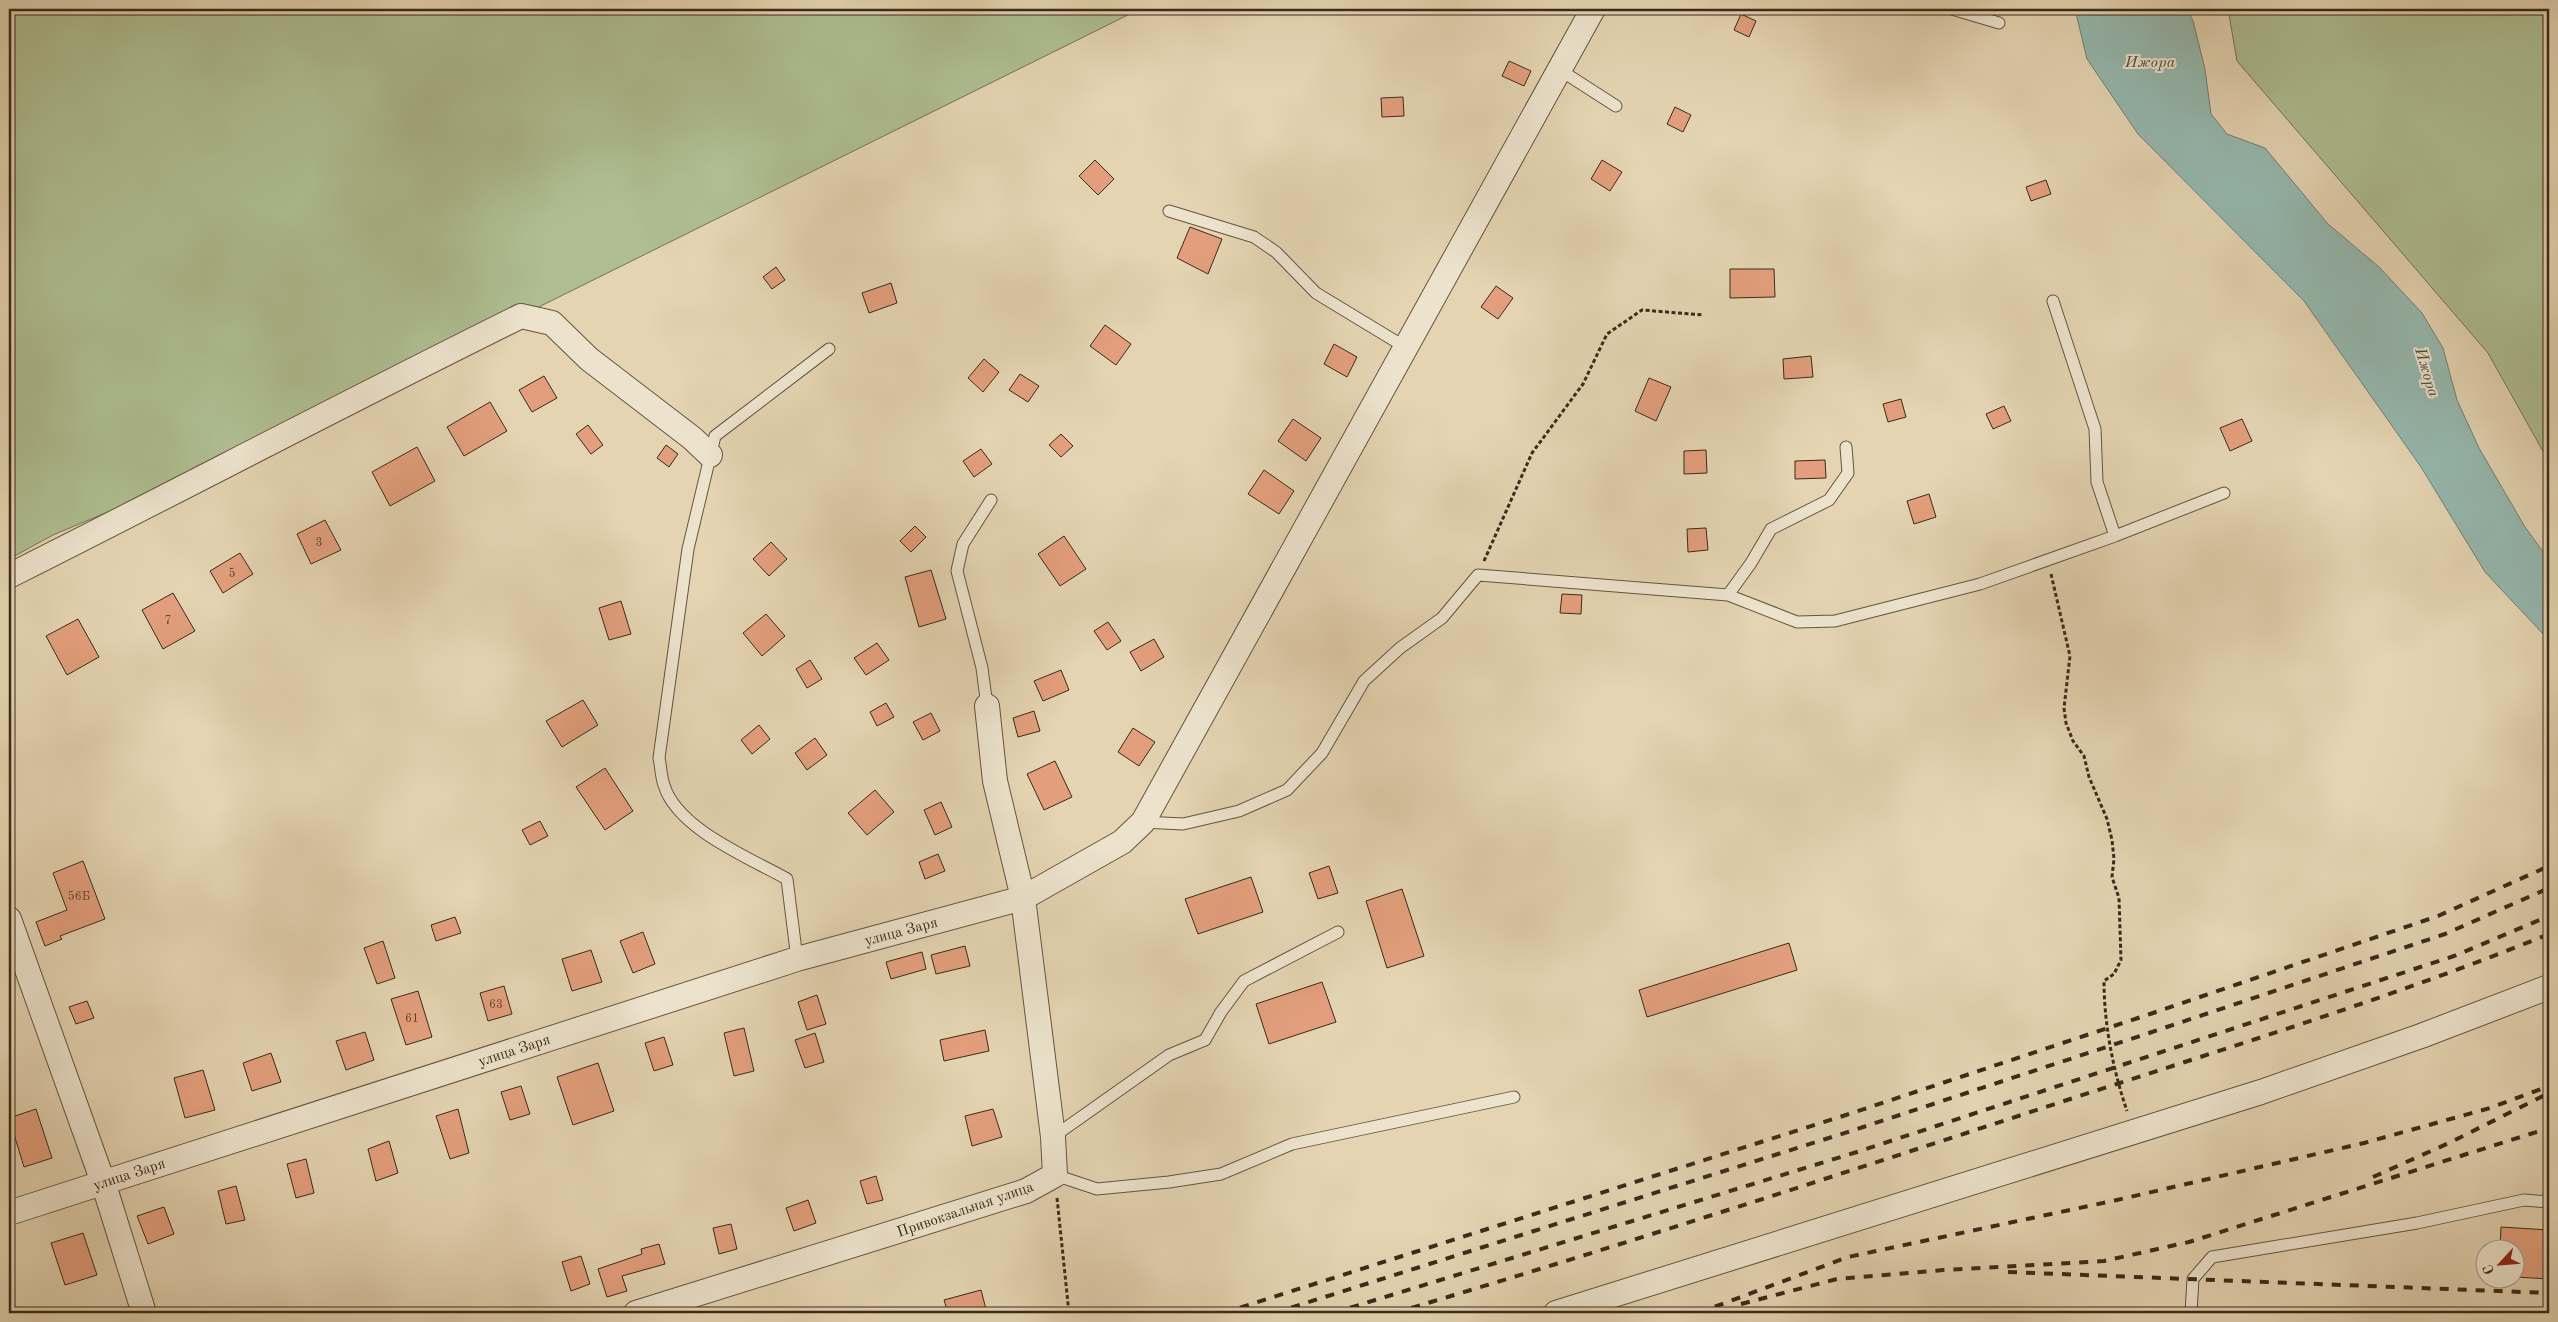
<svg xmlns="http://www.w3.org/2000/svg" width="2558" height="1322" viewBox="0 0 2558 1322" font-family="'Old Standard TT',serif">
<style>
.green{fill:#aebe91;stroke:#747454}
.water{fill:#95b8af;stroke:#718073}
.building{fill:#e39f7d;stroke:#3a2b18}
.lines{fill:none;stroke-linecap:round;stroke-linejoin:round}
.service-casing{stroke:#64553e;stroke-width:13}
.minor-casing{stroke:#64553e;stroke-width:26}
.path{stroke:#3a2b18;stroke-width:3;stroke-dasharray:4 2.5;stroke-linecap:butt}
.service{stroke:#ede3cd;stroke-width:11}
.minor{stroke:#ede3cd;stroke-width:24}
.rail{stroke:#3a2b18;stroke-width:4;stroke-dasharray:9 9;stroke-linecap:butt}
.labels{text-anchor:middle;stroke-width:4;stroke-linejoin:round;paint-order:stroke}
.number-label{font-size:12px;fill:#644831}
.street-label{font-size:15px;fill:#3a2b18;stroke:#ede3cd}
.water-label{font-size:16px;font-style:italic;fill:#514e3e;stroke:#ede3cd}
</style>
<rect width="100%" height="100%" fill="#e4d4b2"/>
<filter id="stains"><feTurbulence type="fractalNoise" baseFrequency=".004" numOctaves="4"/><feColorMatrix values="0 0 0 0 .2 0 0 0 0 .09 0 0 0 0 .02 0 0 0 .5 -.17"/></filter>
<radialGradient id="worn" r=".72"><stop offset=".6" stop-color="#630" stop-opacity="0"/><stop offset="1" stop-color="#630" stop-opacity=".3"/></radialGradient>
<!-- green -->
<path class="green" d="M9,9H1140L222,464L53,535L9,559Z
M2228,9H2549V462L2488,353L2237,61Z"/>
<!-- water -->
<path class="water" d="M2075,9H2187L2193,21L2205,69L2211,114L2227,134L2265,148L2328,224L2379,267L2422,313L2443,348L2457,400L2479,448L2525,527L2549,560V638L2544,635L2485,572L2421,467L2304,301L2138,134L2087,59Z"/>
<!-- building -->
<path class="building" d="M1741,14L1756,21L1749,37L1734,30Z
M1509,61L1531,71L1524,86L1502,76Z
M1403,97L1404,116L1382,117L1381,98Z
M1675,107L1691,115L1683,132L1667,124Z
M1095,160L1114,179L1098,195L1079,176Z
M1602,160L1622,172L1610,191L1591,179Z
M2046,180L2051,194L2031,201L2026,187Z
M1190,227L1222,239L1208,274L1177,258Z
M776,267L785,280L772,289L763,277Z
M1730,269H1774L1775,297L1730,298Z
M891,283L897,303L869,313L862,293Z
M1496,286L1513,298L1498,319L1481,307Z
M1105,325L1131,344L1116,365L1090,346Z
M1334,344L1357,357L1347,377L1324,364Z
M1811,356L1813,377L1784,379L1783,359Z
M984,359L999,372L983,392L968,378Z
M1020,374L1039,386L1028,402L1009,390Z
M544,376L557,398L532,412L519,390Z
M1649,378L1671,387L1656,421L1635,411Z
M1901,399L1906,417L1888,422L1883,404Z
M490,402L507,431L464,456L447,427Z
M2004,406L2011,421L1993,429L1986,414Z
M1293,419L1321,438L1306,461L1278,441Z
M2242,419L2252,441L2230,451L2220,428Z
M588,425L603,445L591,454L576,434Z
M1061,434L1073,446L1061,457L1049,445Z
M666,445L678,454L669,467L657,458Z
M417,447L435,481L390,506L372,472Z
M981,449L992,464L974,477L963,461Z
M1706,450L1707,473L1684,474V451Z
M1825,460L1826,478L1795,479V461Z
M1264,470L1294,491L1279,514L1248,494Z
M1929,494L1936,517L1914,524L1907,501Z
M325,520L341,550L311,564L297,534Z
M915,526L926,537L911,552L900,541Z
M1706,528L1708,550L1688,552L1687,529Z
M1064,536L1086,569L1060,586L1038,554Z
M771,542L787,559L769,576L753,559Z
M240,553L253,574L223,593L210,571Z
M931,570L946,619L919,627L905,577Z
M173,593L195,631L163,649L142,610Z
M1562,594L1582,595L1581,614L1560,613Z
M621,601L631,634L609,640L599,608Z
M766,614L785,636L762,656L743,633Z
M78,619L99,657L67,675L46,636Z
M1108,622L1121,641L1107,650L1094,631Z
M1154,639L1164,657L1141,671L1130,652Z
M877,643L889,660L866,675L854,658Z
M810,660L822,679L807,688L796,669Z
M1061,670L1069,690L1043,701L1034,681Z
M583,700L598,725L562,747L546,721Z
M886,703L894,717L877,726L870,712Z
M1034,711L1040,731L1018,737L1013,718Z
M931,713L940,731L923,740L913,722Z
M759,725L770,739L752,754L741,740Z
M1133,728L1155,742L1139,766L1118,752Z
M815,738L827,755L807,770L795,753Z
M1055,761L1072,797L1044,810L1027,774Z
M605,768L633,811L605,830L576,787Z
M875,790L894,812L867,835L848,813Z
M941,802L952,827L935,835L924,810Z
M540,821L548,836L530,845L522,830Z
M938,854L945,871L925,879L919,862Z
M83,861L105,919L60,936L62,939L45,946L36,922L67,910L53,873Z
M1329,866L1338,893L1318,899L1309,873Z
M1251,877L1263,912L1198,934L1185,899Z
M1402,889L1424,956L1387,968L1366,901Z
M455,917L461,933L436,941L431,925Z
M643,932L655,964L633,973L620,941Z
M383,941L395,978L377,984L364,948Z
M1789,943L1797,970L1647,1017L1639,990Z
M965,946L970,966L936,974L931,955Z
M591,950L602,982L572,991L562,959Z
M922,952L926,969L891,979L886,962Z
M1322,982L1336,1022L1269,1044L1256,1004Z
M504,986L512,1014L488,1021L480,993Z
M418,991L432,1037L406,1045L391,999Z
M817,995L826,1024L807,1030L798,1002Z
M87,1001L94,1018L76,1024L69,1007Z
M744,1028L754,1071L734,1076L724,1033Z
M985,1030L989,1051L944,1061L940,1040Z
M365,1032L374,1060L346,1070L336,1041Z
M815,1033L824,1062L805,1068L795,1040Z
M664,1037L673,1065L654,1071L645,1043Z
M271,1053L281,1082L252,1091L243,1063Z
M598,1063L614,1111L573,1125L557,1077Z
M203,1070L215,1110L185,1118L174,1078Z
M521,1086L530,1114L510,1120L501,1092Z
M36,1109L52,1158L24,1167L9,1118Z
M458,1109L469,1153L450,1159L436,1116Z
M993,1109L1002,1137L972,1146L965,1116Z
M389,1141L398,1173L376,1181L368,1149Z
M306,1159L314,1193L296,1198L287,1164Z
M876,1176L883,1200L867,1204L860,1181Z
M236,1186L245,1220L226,1224L218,1191Z
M808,1200L816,1223L794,1231L786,1208Z
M164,1207L174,1234L148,1244L137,1216Z
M731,1224L737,1249L719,1254L713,1228Z
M2501,1227L2549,1230V1279L2516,1277V1250H2500Z
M83,1233L97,1275L65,1285L51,1243Z
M659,1244L665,1264L622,1276L627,1291L607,1297L598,1269L642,1254L641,1249Z
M581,1256L590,1284L571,1291L562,1262Z
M981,1290L987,1313H948L944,1300Z"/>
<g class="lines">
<!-- service casing -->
<g class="service-casing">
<path id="service" d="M1952,9L1999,23
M1560,70L1616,106
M1169,211L1254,237L1276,252L1316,293L1405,347
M2115,536L2224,493
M1728,595L1797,622L1835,621L1980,584L2115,536L2097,482L2095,429L2053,301
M987,706L982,668L957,571L963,544L991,500
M1143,822L1183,824L1239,811L1287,790L1322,753L1364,681L1400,648L1442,618L1478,575L1728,595L1751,563L1771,529L1829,500L1848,473L1846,447
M797,959L787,879C750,858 677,829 664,785C661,777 661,767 659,758L688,549L715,436L829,349
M1053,1137L1169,1055L1205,1040L1221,1012L1244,981L1338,932
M1055,1175L1097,1189L1169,1182L1221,1174L1292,1144L1514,1097
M2191,1313L2193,1279L2212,1257L2417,1223L2524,1200L2549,1202"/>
</g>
<!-- minor casing -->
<g class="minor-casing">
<path id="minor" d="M9,576C180,490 349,401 521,316L552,323L589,359L692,438L710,455
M9,919L103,1182L144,1313
M9,1213L797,959L1023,898L1122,842L1143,822L1593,9
M636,1313L1026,1191L1055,1175L1053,1137L1023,898L995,781L987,706
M1556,1313L2261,1092L2421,1036L2549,987"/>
</g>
<!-- path -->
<path class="path" d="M1484,561L1532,453L1583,384L1607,334L1642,310L1704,315
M2051,574L2070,656L2064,708L2066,723L2073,741L2084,756L2089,777L2107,819L2112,840L2114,859L2112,877L2119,898L2121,960L2114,974L2104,981C2104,1024 2113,1070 2127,1111
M1057,1198L1069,1313"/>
<!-- service -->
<use href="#service" class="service"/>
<!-- minor -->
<use href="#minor" class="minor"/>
<!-- rail -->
<path class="rail" d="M2373,1177L2449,1143L2549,1093
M2008,1272L2549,1293
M1741,1304L1837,1279L1943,1270L2104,1261L2189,1242L2549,1128
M1223,1313L1846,1115L2150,1014L2438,916L2549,866
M1274,1313L1851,1131L2149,1033L2445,934L2549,888
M1333,1313L1857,1152L2116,1067L2454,956L2549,916
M1394,1313C1617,1247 1838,1175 2058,1103C2223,1049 2389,999 2549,934
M1698,1313L1848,1257L2117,1200L2364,1143L2490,1108L2549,1086"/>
</g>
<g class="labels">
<!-- number labels -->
<g class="number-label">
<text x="319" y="546">3</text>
<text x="232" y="577">5</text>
<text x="168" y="624">7</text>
<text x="79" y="900">56Б</text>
<text x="496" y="1008">63</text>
<text x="412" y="1022">61</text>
</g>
<!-- street labels -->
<g class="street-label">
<text transform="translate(901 931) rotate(-15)" y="5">улица Заря</text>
<text transform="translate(514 1050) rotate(-18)" y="5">улица Заря</text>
<text transform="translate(129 1174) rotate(-18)" y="5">улица Заря</text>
<text transform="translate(965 1209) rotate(-19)" y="5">Привокзальная улица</text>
</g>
<!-- water labels -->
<g class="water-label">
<text x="2150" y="67">Ижора</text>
<text transform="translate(2428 372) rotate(73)" y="6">Ижора</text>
</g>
</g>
<!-- margin -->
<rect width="2558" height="1322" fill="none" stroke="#e4d4b2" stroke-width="30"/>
<rect x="10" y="10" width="2538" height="1302" fill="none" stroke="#3a2b18" stroke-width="2.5"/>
<rect x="15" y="15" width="2528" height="1292" fill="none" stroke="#3a2b18"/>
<!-- north arrow -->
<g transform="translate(2500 1264) rotate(244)"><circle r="24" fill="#ede3cd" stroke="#a59985"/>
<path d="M0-4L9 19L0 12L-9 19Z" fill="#8f2418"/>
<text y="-8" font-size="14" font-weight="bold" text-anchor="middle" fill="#3a2b18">С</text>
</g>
<rect width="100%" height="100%" filter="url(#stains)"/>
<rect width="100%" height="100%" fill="url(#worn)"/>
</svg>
